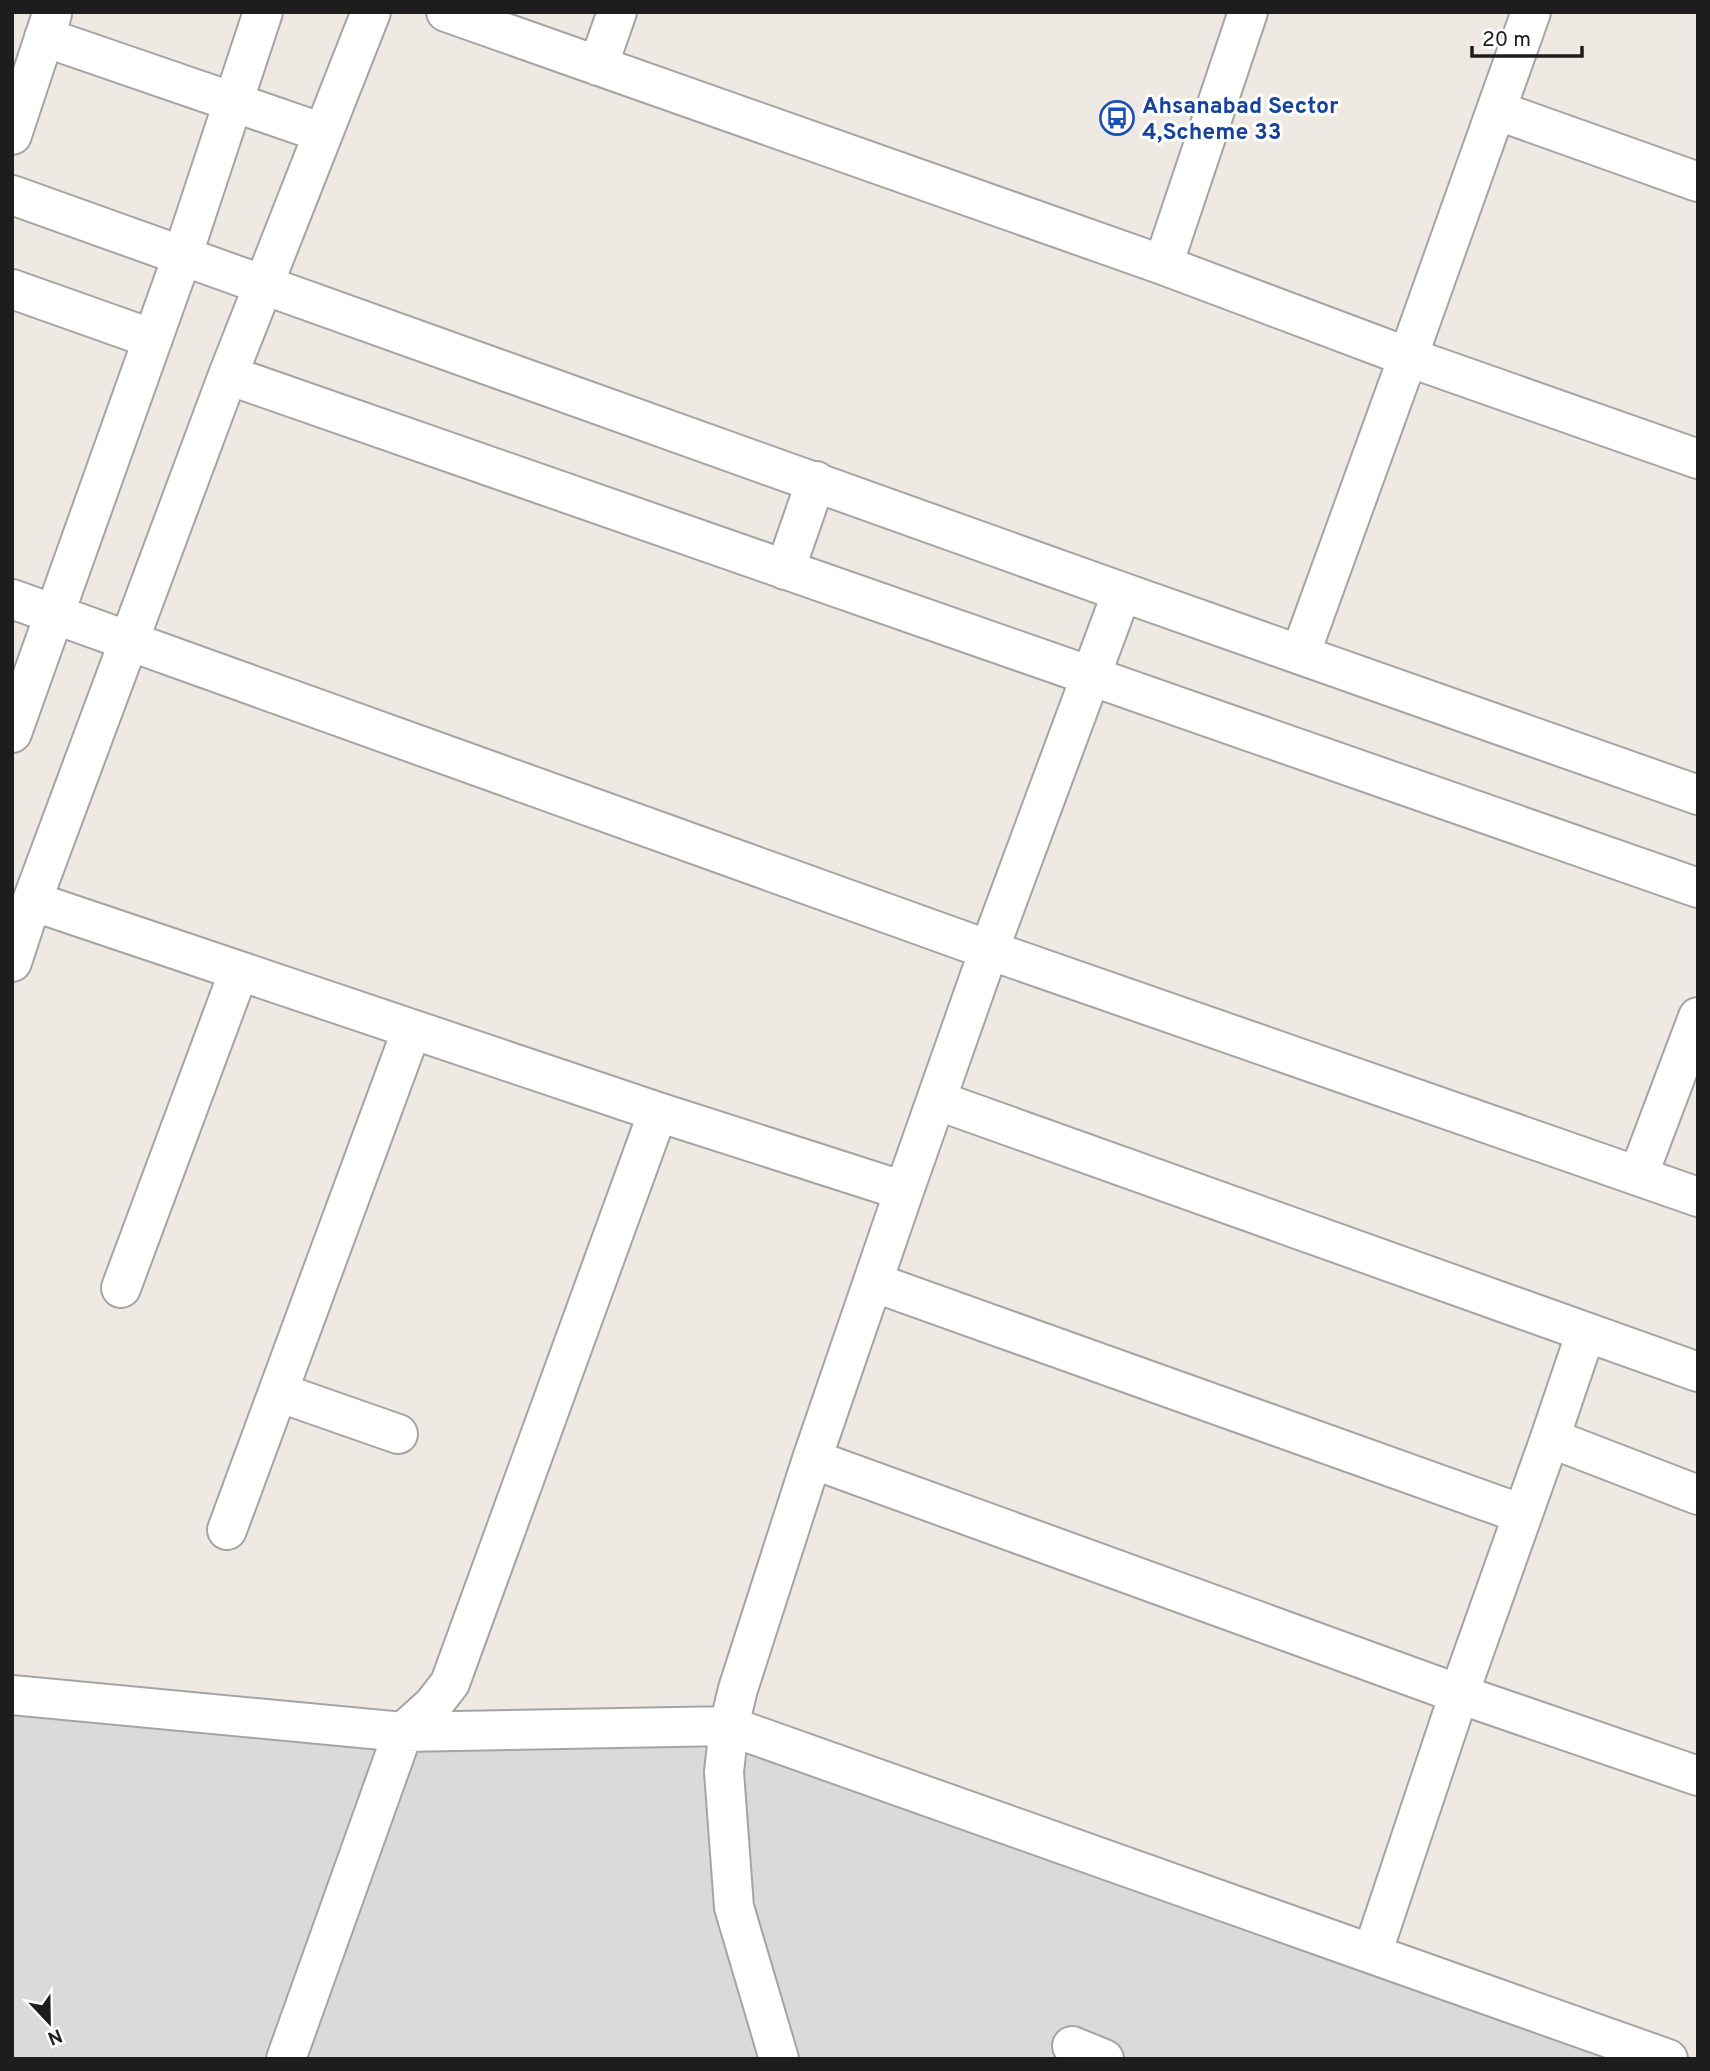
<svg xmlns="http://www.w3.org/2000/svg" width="1710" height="2071" viewBox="0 0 1710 2071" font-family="Overpass,sans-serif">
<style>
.residential{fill:#dbdada}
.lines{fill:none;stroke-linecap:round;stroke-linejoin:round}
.street-casing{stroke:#a4a4a4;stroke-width:42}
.street{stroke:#fff;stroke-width:38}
.labels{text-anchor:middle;stroke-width:6;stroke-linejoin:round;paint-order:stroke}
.transit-label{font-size:23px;font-weight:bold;fill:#164399;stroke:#fff;text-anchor:start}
</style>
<rect width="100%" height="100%" fill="#eeeae3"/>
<!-- residential -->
<path class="residential" d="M12,1715L373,1745L699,1748L755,1752L1606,2059H12Z"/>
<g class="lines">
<!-- street casing -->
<g class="street-casing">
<path id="street" d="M446,12L1163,265L1408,357L1531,12
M44,37L323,133
M598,66L617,12
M1496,110L1698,182
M12,135L52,14
M12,195L1122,592L1698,795
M1163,265L1248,12
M12,289L153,339
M228,375L1698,888
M785,570L816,481
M12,599L989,950L1698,1197
M1300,655L1408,357L1698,459
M12,733L183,254L263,12
M32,901L658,1112L904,1191
M12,962L32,901L228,375L371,12
M936,1100L1698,1372
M1638,1176L1698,1017
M873,1282L1522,1514
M121,1288L239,971
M278,1392L398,1434
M1550,1438L1698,1495
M812,1459L1459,1694L1698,1776
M227,1530L412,1029
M12,1695L403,1732L729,1726L1668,2059
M1372,1954L1459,1694L1550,1438L1586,1332
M1072,2046L1104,2059
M286,2059L403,1732L433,1705L450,1683L658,1112
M779,2059L734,1907L724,1772L729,1726L738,1689L812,1459L904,1191L989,950L1122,592"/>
</g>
<!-- street -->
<use href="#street" class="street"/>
</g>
<!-- icons -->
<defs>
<g id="bus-ring" transform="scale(1.75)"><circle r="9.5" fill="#fff" stroke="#1a4fb4" stroke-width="1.5"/><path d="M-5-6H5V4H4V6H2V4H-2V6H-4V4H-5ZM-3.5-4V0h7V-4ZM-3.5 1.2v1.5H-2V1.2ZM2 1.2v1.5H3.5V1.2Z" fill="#1a4fb4"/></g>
</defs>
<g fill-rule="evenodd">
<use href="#bus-ring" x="1117" y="118"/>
</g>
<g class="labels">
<!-- transit labels -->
<g class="transit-label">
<text x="1142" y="113">Ahsanabad Sector<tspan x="1142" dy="26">4,Scheme 33</tspan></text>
</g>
</g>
<!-- border -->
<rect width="1710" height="2071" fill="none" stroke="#1d1d1d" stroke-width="28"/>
<!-- north arrow -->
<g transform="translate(49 2022) rotate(158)" stroke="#ffffff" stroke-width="5" paint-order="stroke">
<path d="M0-5L12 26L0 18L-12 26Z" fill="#1d1d1d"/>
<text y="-10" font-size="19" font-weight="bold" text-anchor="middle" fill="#1d1d1d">N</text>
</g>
<!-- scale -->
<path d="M1472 46v10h110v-10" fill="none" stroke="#1d1d1d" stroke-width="3.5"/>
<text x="1482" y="46" font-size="21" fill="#1d1d1d" stroke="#ffffff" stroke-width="5" paint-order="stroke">20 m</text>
</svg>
